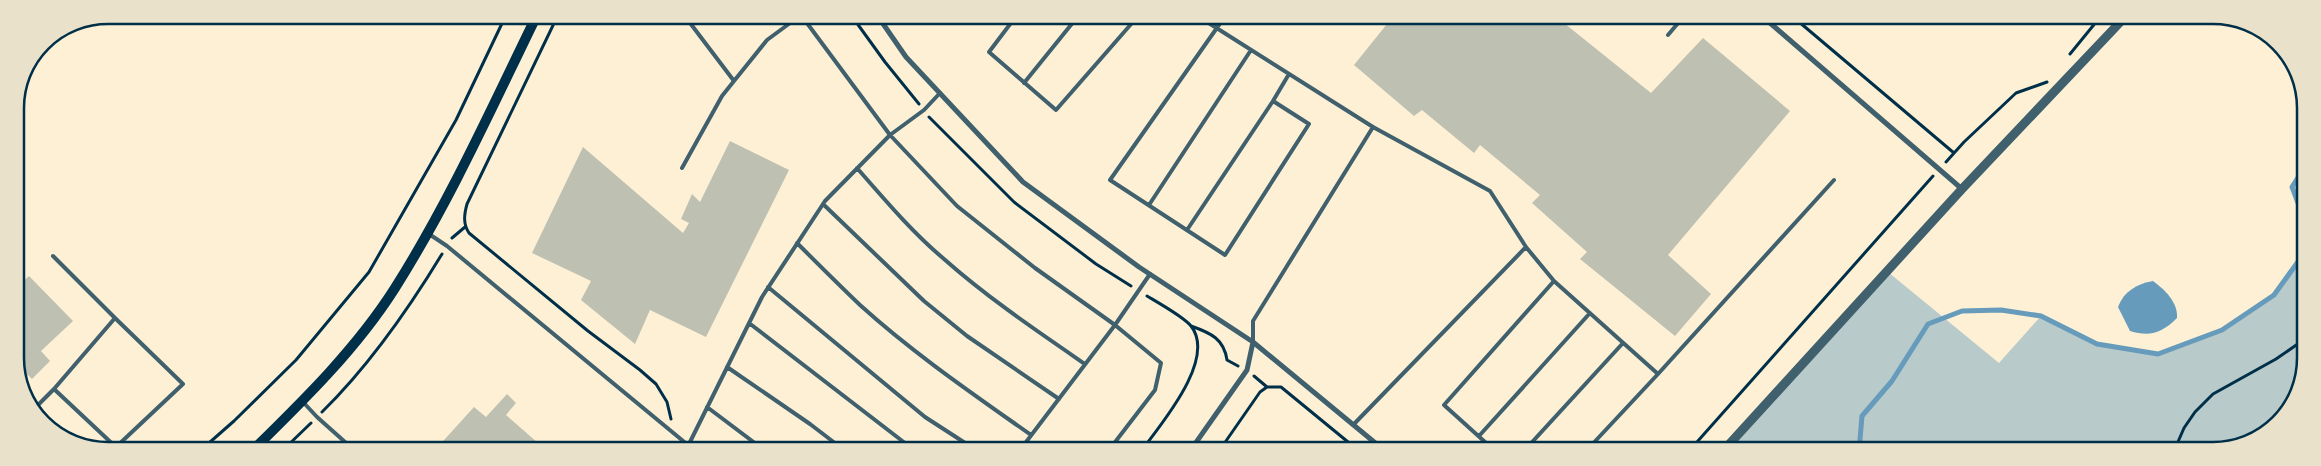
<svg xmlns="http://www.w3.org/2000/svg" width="2321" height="466" viewBox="0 0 2321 466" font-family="'PT Sans',sans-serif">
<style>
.green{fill:#b9caca}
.water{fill:#669bbc}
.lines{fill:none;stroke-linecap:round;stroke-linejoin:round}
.stream{stroke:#669bbc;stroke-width:5}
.building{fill:#bec0b2}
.path{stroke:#003049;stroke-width:3}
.service{stroke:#3f606c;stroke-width:4}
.minor{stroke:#3f606c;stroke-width:5}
.tertiary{stroke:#3f606c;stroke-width:9}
.secondary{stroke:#003049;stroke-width:10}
.rim{fill:none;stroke:#003049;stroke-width:2.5}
</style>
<rect width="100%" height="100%" fill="#fdf0d5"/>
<!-- green -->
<path class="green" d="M2304,168L2305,222L2292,187Z
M2305,252V371L2275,428L2219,451H1724L1888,272L1999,363L2041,316L2097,344L2158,354L2222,330L2273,295Z"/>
<!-- water -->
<path class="water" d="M2153,281C2165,290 2178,302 2177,318C2162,333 2150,337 2130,331L2118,307C2124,291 2137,284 2153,281Z"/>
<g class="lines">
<!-- stream -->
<path class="stream" d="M2304,168L2292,187L2305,222
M1859,451L1862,416L1892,381L1928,324L1962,311L2001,310L2041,316L2097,344L2158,354L2222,330L2274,295L2305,252"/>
</g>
<!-- building -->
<path class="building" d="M1388,16H1571L1564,23L1651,93L1703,38L1790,111L1668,255L1711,294L1675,336L1580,259L1587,252L1532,203L1540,195L1480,145L1474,153L1422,110L1414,116L1354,65L1391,19Z
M730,141L789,170L706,337L650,310L635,344L581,300L591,281L532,253L583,147L683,233L689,223L681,219L692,194L700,202Z
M29,276L73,321L41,351L50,361L32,379L28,375L25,379L27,381L21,387L18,382L17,287Z
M507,394L516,403L506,415L546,450H435L474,407L486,417Z"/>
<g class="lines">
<!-- path -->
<path class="path" d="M558,15L467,204C464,215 463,224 469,233L588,331L640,370L656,384L667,402L671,419
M851,15L885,62L919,104
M1792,16L1954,153
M2070,54L2101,16
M929,117L1014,202L1096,264L1131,286
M1946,162L1964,142L2016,93L2047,82
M452,238L465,227
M1191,326C1211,333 1224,339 1227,360L1238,366
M1254,376L1267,387H1281L1359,451
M322,412C370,365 408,310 442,254
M201,450L234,421L296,360L369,272L456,120L506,15
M283,450L311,423
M671,450V443
M1142,450C1161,424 1217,359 1191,326C1184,317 1157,302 1147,296
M1219,451L1260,392L1267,387
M1689,451L1933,176
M2174,451L2184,428L2195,412L2213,394L2276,359L2305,339"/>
<!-- service -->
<path class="service" d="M684,15L734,81
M1017,15L989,52L1056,110L1139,15
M1196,15L1373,127L1253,321V342
M1226,15L1110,180L1225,255L1309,124L1273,101L1289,74
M1668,35L1684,16
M1024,83L1079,15
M940,93L924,110L890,135L957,206L1035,268L1115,325L1020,450
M682,168L722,96L734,81L767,40L801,15
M857,168C885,200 912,232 944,259C988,298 1037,331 1085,364
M823,204L924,301L967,336L1059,399
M1149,205L1251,50
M1187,230L1273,101
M429,234L447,246L694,450
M797,243C818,264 839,285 860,305C913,353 973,394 1031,435
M1526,247L1554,281L1658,374L1834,180
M53,256L115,318L54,389L119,450
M768,287L925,417L976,450
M115,318L183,384L116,447
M749,323L914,450
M727,367L810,424L844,450
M303,402L317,417L354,450
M707,407L764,450
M34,409L54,389
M1354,424L1526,247L1490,191L1373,127
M1479,436L1590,313
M688,446L762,297L825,201L890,135L801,15
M1109,450L1155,390L1161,363L1115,325L1150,274
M1495,451L1444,405L1554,281
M1524,451L1623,343
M1586,451L1658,374"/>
<!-- minor -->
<path class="minor" d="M877,15L906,57L1023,182L1139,267L1253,342L1385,451
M1762,16L1962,189
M1190,451L1247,370L1253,342"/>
<!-- tertiary -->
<path class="tertiary" d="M1723,451L1962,189L2126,16"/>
<!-- secondary -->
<path class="secondary" d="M253,450C304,400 357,348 395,288C450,201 492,107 537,15"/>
</g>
<!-- crop -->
<path d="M0 0H2321V466H0ZM108 24H2213A84 84 0 0 1 2297 108V358A84 84 0 0 1 2213 442H108A84 84 0 0 1 24 358V108A84 84 0 0 1 108 24Z" fill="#e9e1ca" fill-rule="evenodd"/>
<path class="rim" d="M108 24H2213A84 84 0 0 1 2297 108V358A84 84 0 0 1 2213 442H108A84 84 0 0 1 24 358V108A84 84 0 0 1 108 24Z"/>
</svg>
